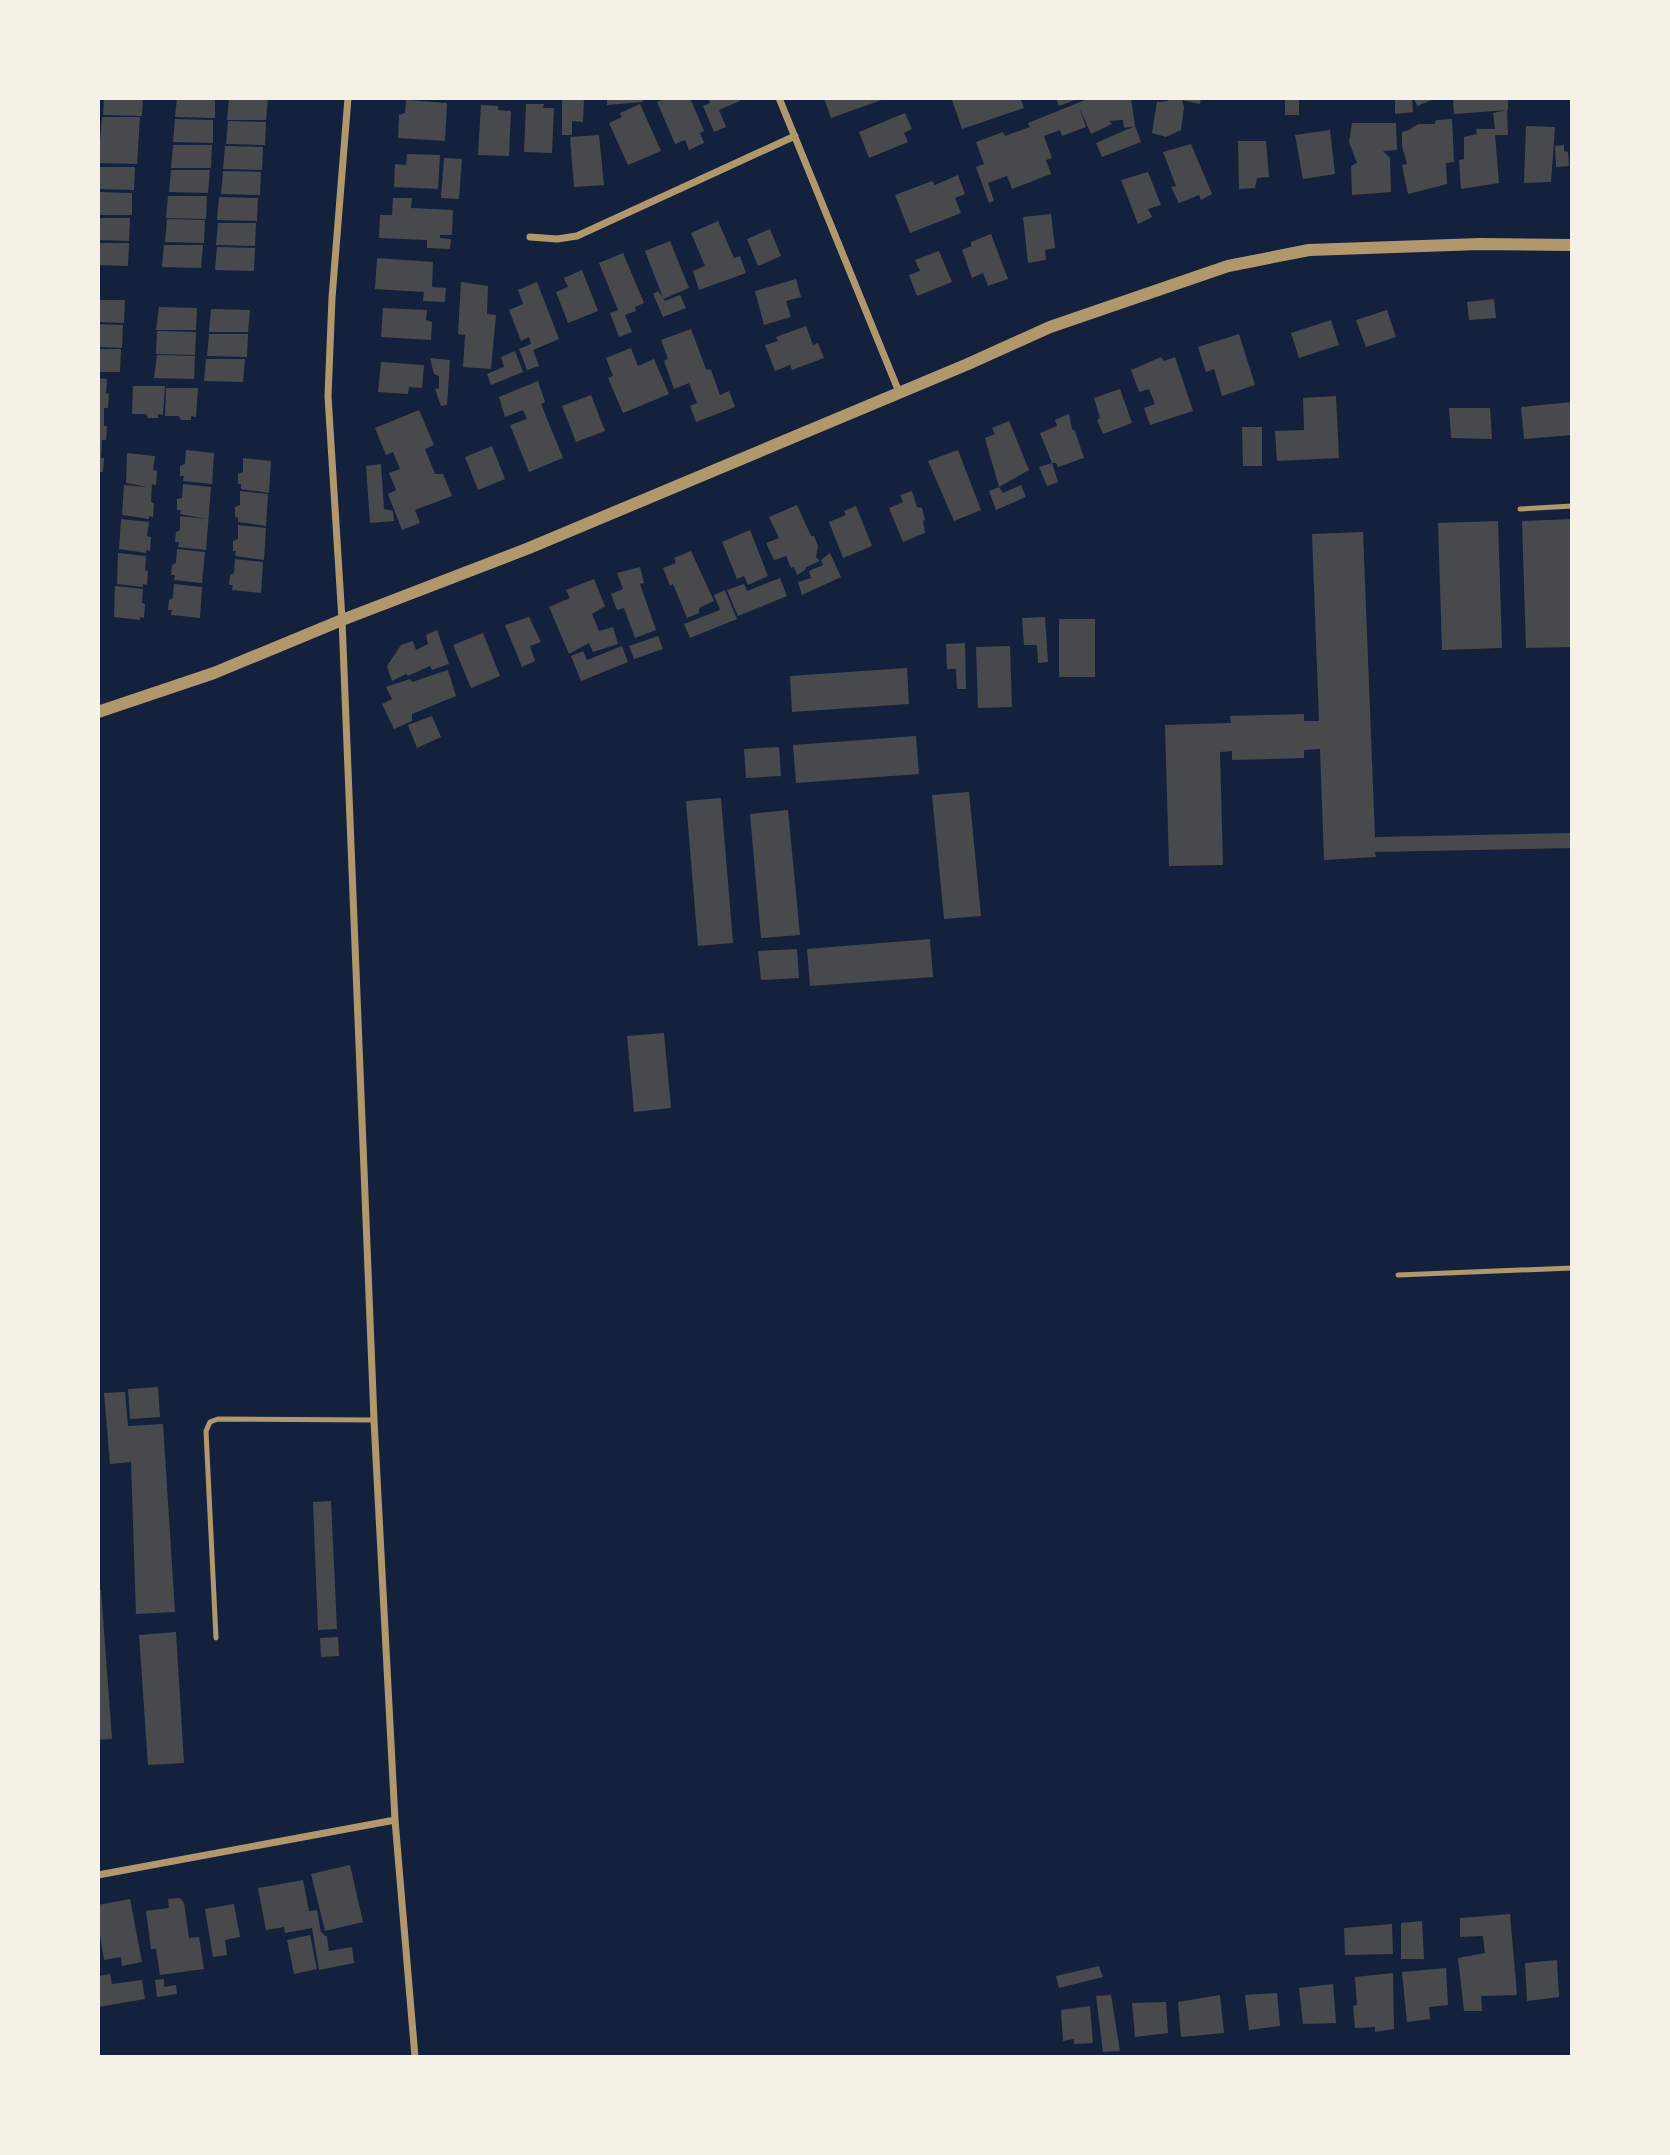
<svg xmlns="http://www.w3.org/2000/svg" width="1670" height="2155" viewBox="0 0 1670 2155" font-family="Poppins,sans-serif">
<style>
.building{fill:#48494c}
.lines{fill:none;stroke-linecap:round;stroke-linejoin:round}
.service{stroke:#b1986c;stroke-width:5}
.minor{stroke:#b1986c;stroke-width:7}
.tertiary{stroke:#b1986c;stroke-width:12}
</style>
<rect width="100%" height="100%" fill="#14213d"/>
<!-- building -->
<path class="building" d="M104,98H143L142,116L103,115Z
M177,98H215V118L175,117Z
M229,98H268L266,120H227Z
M562,98H584L583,122L572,121V135H562Z
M607,98H642L643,102L607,105Z
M667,98H690L704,131L700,133L704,143L689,150L685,140L675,144L657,102Z
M709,98H739L740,101L719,110L726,127L714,132L703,106L710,103Z
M824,98H887L831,118Z
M957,98H1020L1024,108L962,129L952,100Z
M1056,98H1074L1075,100L1059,106Z
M1090,98H1131L1135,126L1141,142L1102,157L1096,143L1135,126L1124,128L1123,120L1109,121L1112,124L1091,134L1079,107L1086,127L1062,136L1060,130L1044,136L1052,158L1046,160L1051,174L1012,189L1007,176L988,183L994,201L989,203L976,167L984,164L976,142L1003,132L1005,136L1030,127L1028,123Z
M1169,98H1201L1200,104L1182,100L1184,107L1181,130L1166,137L1152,133L1157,102L1168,101Z
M1285,98H1299V115H1285Z
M1395,98H1412L1413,112L1395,114Z
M1414,98H1437L1417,106Z
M1508,98V110L1454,114L1453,99Z
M406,100L447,103L445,141L398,138L399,115L405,113Z
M526,104H544L543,108H554L552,153L524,152Z
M640,104L661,151L628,165L609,123L622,117L620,113Z
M481,105L498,106V110L511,111L509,156L478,155Z
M1507,110L1508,135H1495L1499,183L1461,189L1459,160L1464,159V137L1477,134L1476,129H1495L1493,113Z
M905,113L912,129L904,133L908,142L869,158L859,132Z
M102,117H140L137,164L98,163Z
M175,119L213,120V143L173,142Z
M1452,119L1454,162L1446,163L1447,184L1408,194L1402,165L1407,164L1402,146V132L1409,130L1418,124H1435L1436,120Z
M228,121L266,122L265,145L226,144Z
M1352,123H1396L1397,150L1383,151L1390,158L1391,192L1352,195L1351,166L1357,163L1349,142Z
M1526,126L1555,127L1551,182L1524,183Z
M1330,130L1335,174L1303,179L1295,135Z
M599,135L604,185L574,187L570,137Z
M1238,141H1266L1269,177L1257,178L1255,188L1239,189Z
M1191,144L1212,194L1201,200L1199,195L1179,203L1171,187L1176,186L1163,152Z
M173,145H212L211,168H171Z
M1564,145V151L1568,152L1569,166L1556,167L1555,146Z
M225,146L263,147L262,170L223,169Z
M407,154L440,155L438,189L394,187L395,164L406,165Z
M444,158L462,159L459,199L441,198Z
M98,167H135L134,190L98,189Z
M171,170H210L208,193L169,192Z
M223,171L261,172L260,195L221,194Z
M1148,172L1161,205L1148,209L1152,217L1138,224L1121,180Z
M958,175L965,194L955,198L961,213L910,233L895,195L932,181L935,185Z
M98,192L132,193V215H98Z
M168,196H207L206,219L166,218Z
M219,197L258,198L257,221L217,220Z
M393,198H412L411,208L453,210L452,235H440V238L451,239L450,249L427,248V240L379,238L380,215H392Z
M1051,214L1055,248L1045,250L1046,260L1028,263L1023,217Z
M98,218H130L129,241L98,240Z
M167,219L205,220L204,243L165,242Z
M718,221L734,258L740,256L746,273L699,290L693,271L705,266L691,233Z
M218,223H256L255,246L216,245Z
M770,229L781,256L758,266L747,239Z
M991,234L1008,279L988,286L983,273L972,278L962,250L971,246V242Z
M670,241L689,288L663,299L665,301L680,295L686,308L663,317L653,294L658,291L663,298L645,251Z
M98,243H129L128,266L98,265Z
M164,245H203L201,268L162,267Z
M217,247L255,248L254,271L215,270Z
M939,251L952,282L917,296L909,275L920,271L915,260Z
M623,253L644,303L635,307L636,311L625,315L632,332L619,337L610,313L618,310L599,263Z
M377,258L433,262L432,287L446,288L445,302L423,301L424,292L375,289Z
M582,270L598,311L568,323L556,292L568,287L564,278Z
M796,279L801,297L786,301L791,317L764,325L755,291Z
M461,282L488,286L487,314L496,315L491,369L463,367L465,335L458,334Z
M537,282L559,339L533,350L539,366L527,370L519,349L531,344L529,337L521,341L509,310L523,304L518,290Z
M1494,299L1496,318L1469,320L1467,302Z
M98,300H125L124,323L98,322Z
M159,307L197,308L196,330H156Z
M383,308L427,310L426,320L432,322L431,340L381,337Z
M211,309L250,310L248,332H209Z
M1387,310L1396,337L1366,347L1356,320Z
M1331,320L1339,345L1299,358L1291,333Z
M98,324L123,325L122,348L98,347Z
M806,326L813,345L818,343L824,358L792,370L790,365L775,371L765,345L778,341L776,337Z
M691,329L706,369L711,370L720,395L729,391L735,407L696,422L690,406L697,403L689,383L674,389L664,361L668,359L661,340Z
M157,331L196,332L195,355L156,354Z
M209,334H248L247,357L207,356Z
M1239,334L1255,385L1222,396L1214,369L1206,372L1198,347Z
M631,348L638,366L654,359L669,394L623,413L608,378L613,376L606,358Z
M98,349H121L120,372H98Z
M515,351L523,372L491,385L487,374L504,367L501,357Z
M157,355L195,356L194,379L154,378Z
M1161,357L1164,361L1175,357L1193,411L1150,425L1144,408L1155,404L1149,389L1139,392L1131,370Z
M430,358L450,360L447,405L441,406L435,389L439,388V376L434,374Z
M206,359H245L243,382L204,381Z
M381,362L424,365L422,388L409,387L408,394L378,392Z
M98,378L107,379L106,393L109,394L108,408H104V426H107L106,440H102V443L101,458H104L103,472H98Z
M538,381L545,402L541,404L563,458L529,472L510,425L527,419L523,410L505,417L499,397Z
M133,386H165L163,415L158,414V418H148L146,414H132Z
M166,388H198L196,417L191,416V420H181L179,416H165Z
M1120,389L1132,423L1103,434L1097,420L1100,418L1094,398Z
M591,395L605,431L576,442L562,406Z
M1336,396L1339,458L1277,461L1275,431L1304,430L1303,398Z
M1572,402V435L1524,439L1521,407Z
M1449,408H1490L1492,439L1451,438Z
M419,410L434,445L425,449L435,474H443L452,496L415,510L420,523L402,530L388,494L396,490L389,473L400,469L393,452L386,455L375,428Z
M1069,414L1072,429L1075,431L1084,458L1058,467L1056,463H1052L1040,433L1057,426L1055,420Z
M1009,421L1029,470L999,487L985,438L995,434L992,428Z
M1242,427H1262V466H1243Z
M492,446L505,479L478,490L465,457Z
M186,450L214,453L212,484L183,481L184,476H180V466L185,464Z
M958,450L981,510L954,521L928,461Z
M127,453L155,456L153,470L157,471L156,485L152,484L151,502L154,503L153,517L149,516V519L122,515L124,485L148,487L126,483Z
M243,458L271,461L269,493L241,489V484H238V474L243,472Z
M1052,463L1058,482L1047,486L1039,467Z
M381,464L384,509L393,511L394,521L370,523L366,466Z
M183,484L211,487L206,550L178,547L179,542H175L176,532L180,530V516L206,519L180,514L181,510H177V499L182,498Z
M1021,485L1026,497L996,510L989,491L999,487L1003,493Z
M240,491L268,494L266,526L238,522V517L235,518V507L240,505Z
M912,491L917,507L922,508L925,520L923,521L925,533L903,542L889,508L903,502L900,495Z
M797,505L811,536H814L818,546L816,557L820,561L806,567L805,570L797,575L794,567L791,568L786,556L774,560L766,543L779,538L769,517Z
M856,506L872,546L843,558L829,522L846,515L844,511Z
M121,519L149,522L147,536L151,537L150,551L146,550V553L119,549Z
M1572,519V647L1526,648L1522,521Z
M1498,521L1502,648L1442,650L1438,523Z
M238,525L266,528L264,560L235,556L236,551H233V541L238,539Z
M750,530L768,576L748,585L744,576L737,579L722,542Z
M1363,532L1375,837L1572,833V848L1375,852L1376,857L1324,860L1320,749L1304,750V758L1232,760V751L1220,752L1223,865L1169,866L1165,725L1231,723L1230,716L1304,714V721H1319L1312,534Z
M177,549L205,552L202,583L174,580L175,575H171L172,565L176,563Z
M691,551L714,601L699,608V613L687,618L673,584L670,586L663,568L676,563L674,558Z
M118,553L146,556L145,570L148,571L147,585L143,584V587L117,584Z
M830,553L841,577L802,595L798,582L811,578L809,571L823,565L821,560Z
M235,559L263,562L261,593L232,590L233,585H229L230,575L234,573Z
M640,567L644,583L640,584L656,630L635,638L624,608L617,610L611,594L623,589L617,573Z
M780,578L787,596L738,616L727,590L744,584L747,591Z
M594,579L605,606L592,614L599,631L613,627L618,644L593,652L589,643L569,654L549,607L570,598L566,590Z
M174,584L202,587L200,618L171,615L172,610H168L169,600L173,598Z
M115,586L143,589L142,603L145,604L144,618L140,617V620L114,617Z
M725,590L737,619L690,638L684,624L720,610L714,595Z
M529,617L541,642L530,646L535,661L522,667L505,625Z
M1045,617L1048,662L1038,663L1037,645H1024L1022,618Z
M1059,619H1095V677H1059Z
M437,630L449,664L432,670L430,666L408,676L406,674L392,681L387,666L401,645L413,641L416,650L428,644L426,635Z
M483,633L500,676L471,688L453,645Z
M658,636L663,649L634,659L629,646Z
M965,643L966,689H957L956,669H947L946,644Z
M622,646L628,662L581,681L571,656L583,651L587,660Z
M1010,646L1012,707L978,708L976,647Z
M907,668L909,704L792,712L790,676Z
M448,670L456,696L412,714V721L394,729L382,704L392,699L386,687L410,679L412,682Z
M432,716L441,737L417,748L408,725Z
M916,736L919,774L796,783L793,745Z
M779,747L781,776L746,778L744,749Z
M969,792L981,916L944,919L932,795Z
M721,798L733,943L698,946L686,801Z
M788,810L800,935L761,938L750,814Z
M930,939L933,977L810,986L807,949Z
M797,949L799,978L761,980L758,951Z
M664,1033L671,1108L634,1112L627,1036Z
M158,1387L160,1417L130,1419L128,1389Z
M125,1392L128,1426L163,1424L175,1612L136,1614L131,1462L110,1464L104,1393Z
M331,1501L337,1629L318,1630L313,1502Z
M98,1590H101L112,1739L98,1740Z
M176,1632L184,1763L148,1765L139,1635Z
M338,1637L339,1656L321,1657L320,1638Z
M350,1865L363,1922L325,1931L311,1874Z
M303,1880L309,1911L317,1910L321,1932L327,1937L329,1951L352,1947L354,1963L319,1970L312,1928L285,1933L284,1927L266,1930L258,1888Z
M180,1898L184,1903L189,1938L199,1937L204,1969L160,1975L156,1949H151L146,1911L169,1908L168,1899Z
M130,1899L142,1962L122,1966L121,1957L104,1960L98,1924V1905Z
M234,1904L240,1937L225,1940L227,1955L213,1957L205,1909Z
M1510,1914L1517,1995L1481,1996L1482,2011H1464L1458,1958L1485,1953L1483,1936L1460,1937V1918Z
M1422,1921L1424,1959H1401V1923Z
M1392,1924L1393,1954L1345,1955L1344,1928Z
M310,1935L317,1969L294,1974L287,1940Z
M1557,1960L1559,1997L1527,2001L1525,1963Z
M1099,1966L1103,1977L1059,1988L1056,1976Z
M1446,1968L1448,2005L1429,2007L1430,2019L1407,2022L1402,1972Z
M1393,1973L1394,2029L1375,2032V2027L1355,2028L1353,2006L1357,2005L1355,1977Z
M110,1974L112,1984L142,1980L145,1999L98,2007V1976Z
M164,1979V1987L176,1985L177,1994L157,1997L155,1980Z
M1333,1984L1336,2023L1303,2024L1299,1988Z
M1277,1993L1280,2026L1249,2030L1245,1995Z
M1111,1995L1120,2051L1103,2052L1096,1996Z
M1220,1995L1224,2033L1181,2037L1178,2002Z
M1166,2002L1168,2033L1135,2037L1132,2003Z
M1090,2006L1093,2043L1074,2044V2039L1063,2041L1061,2010Z"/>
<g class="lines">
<!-- service -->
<path class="service" d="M1520,509L1572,506
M1398,1275L1572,1268
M216,1638L206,1431L210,1422L218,1419L374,1420"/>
<!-- minor -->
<path class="minor" d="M348,98L332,298L328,396L342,620L374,1420L395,1820L415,2057
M779,98L899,392
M530,237L557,239L577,236L795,136
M98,1875L395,1820"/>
<!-- tertiary -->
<path class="tertiary" d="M98,712L214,673L342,620L529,548L968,364L1050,327L1228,266L1309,250L1480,244L1572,245"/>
</g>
<!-- border -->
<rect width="1670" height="2155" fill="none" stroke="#f6f1e7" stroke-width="200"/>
</svg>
